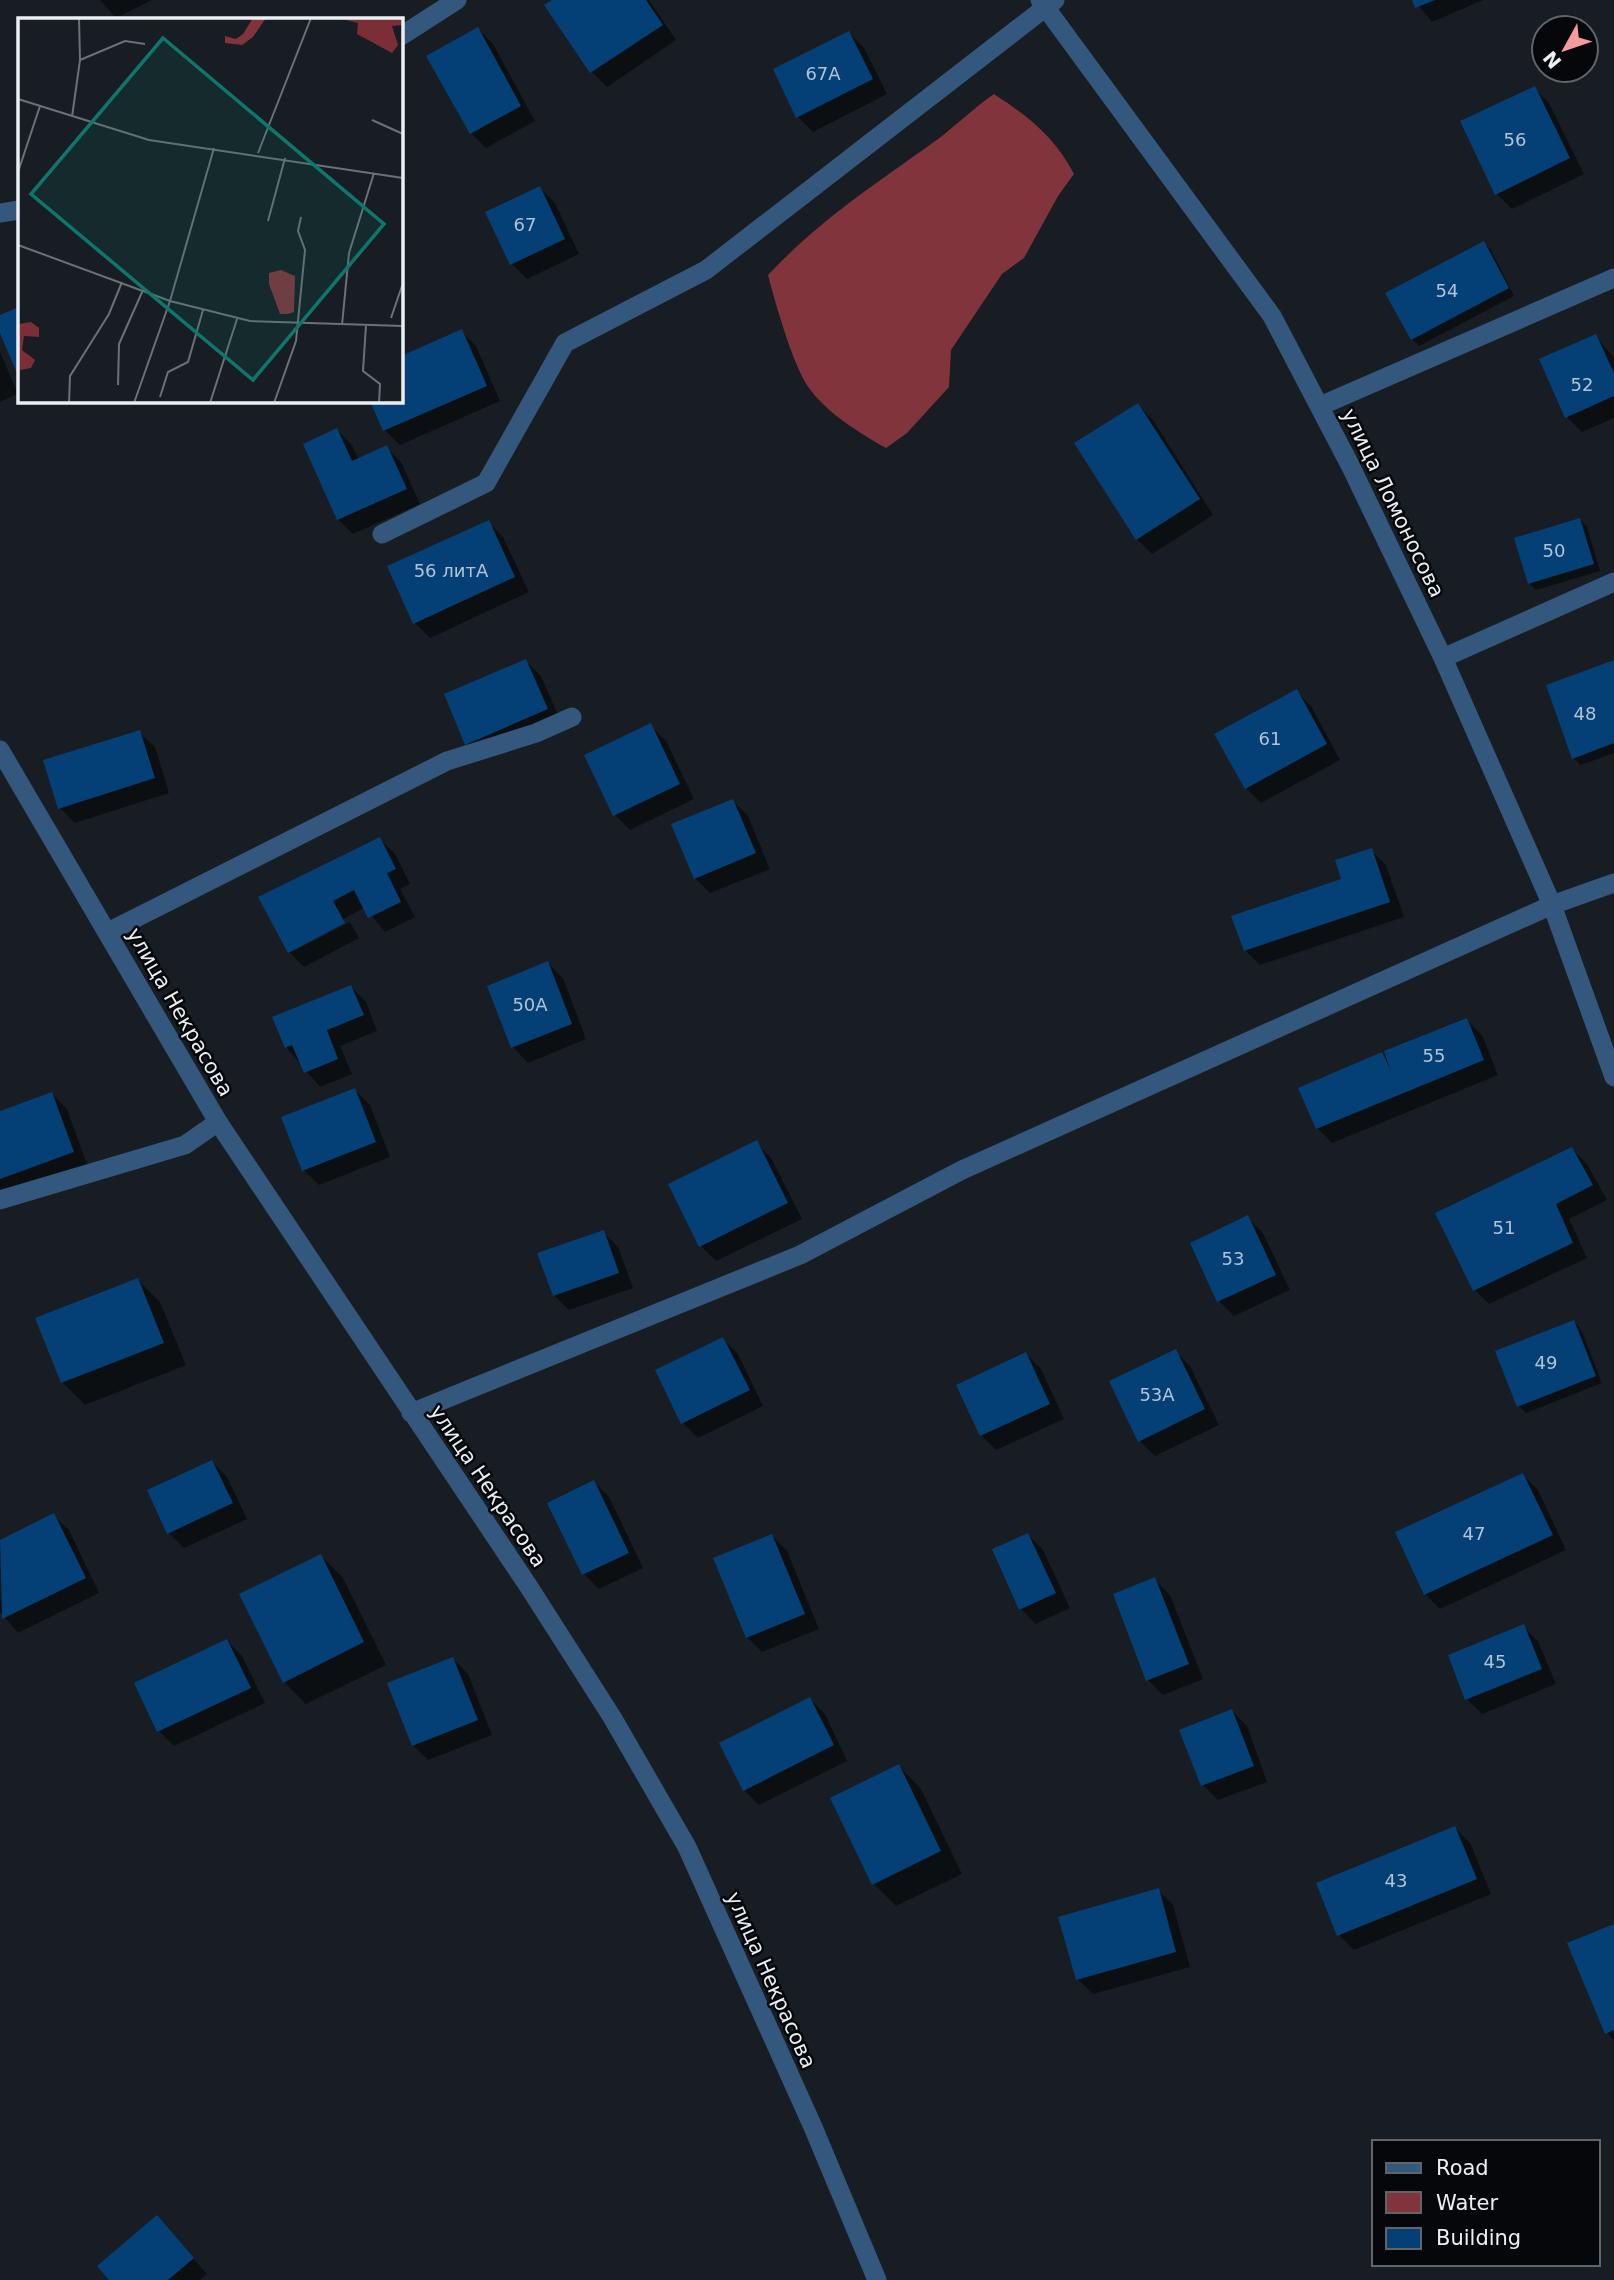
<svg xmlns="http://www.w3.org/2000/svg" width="1614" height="2280" viewBox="0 0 1614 2280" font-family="'DejaVu Sans',sans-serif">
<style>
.water{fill:#81343b}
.shadow{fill:#0007}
.building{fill:#044075}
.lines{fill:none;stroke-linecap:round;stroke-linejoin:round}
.service{stroke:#34577d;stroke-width:19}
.minor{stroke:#34577d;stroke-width:19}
.tertiary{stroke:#34577d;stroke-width:19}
.labels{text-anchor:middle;stroke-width:5;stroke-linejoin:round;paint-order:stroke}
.number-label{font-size:18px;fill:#b1c3d4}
.street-label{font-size:21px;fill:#ebeff4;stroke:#05070a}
.inset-road{fill:none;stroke:#6c7177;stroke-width:2}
.view{fill:#0f766e;fill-opacity:0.15;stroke:#0f766e;stroke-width:3.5}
.inset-edge{fill:none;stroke:#ebeff4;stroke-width:3.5}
</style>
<rect width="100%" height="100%" fill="#171d23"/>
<!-- water -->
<path class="water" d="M994,94C1028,116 1055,137 1074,174L1058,196L1024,258L1002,274L951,350L949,387L907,433L886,448C858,432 828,414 809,388C793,366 775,302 768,275C821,219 870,188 931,144C953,129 972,109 994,94Z"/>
<!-- shadow -->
<path class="shadow" d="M100,0H152L116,18Z
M555,0H649L676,40L607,87L592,72L547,5Z
M1414,0H1483L1432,22Z
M478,29L493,44L535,121L486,148L471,133Z
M849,33L864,48L887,94L813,132L798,117Z
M1534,88L1549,103L1584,174L1512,209L1497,194Z
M540,188L555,203L579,254L527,279L512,264Z
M401,219L405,229L401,231Z
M1484,243L1491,250L1514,296L1419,346L1412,339Z
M461,331L476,346L500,401L400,445L385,430L372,401H401V358Z
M1596,336L1614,358V418L1582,432L1567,417Z
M0,352L18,394L0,402Z
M1138,405L1153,420L1213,515L1152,554L1137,539Z
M337,430L352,445L359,460L386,447L401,462L420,504L353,534L338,519Z
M1580,520L1587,527L1600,571L1536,590L1529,583Z
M488,522L503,537L529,592L430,638L415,623Z
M526,661L541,676L562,724L482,759L467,744Z
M1614,662V753L1581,765L1573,758Z
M1296,691L1311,706L1340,760L1261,803L1246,788Z
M651,726L666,741L694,799L630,830L615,815Z
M139,732L155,747L169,793L75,823L60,808Z
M733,801L748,816L770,869L710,893L695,878Z
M380,839L395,854L410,884L400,889L415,917L385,932L365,907L292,948V952L350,922L359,938L304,967L289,952Z
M1371,850L1386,865L1404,917L1260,965L1245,950L1343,880Z
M548,963L563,978L586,1039L528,1063L513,1047L489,987Z
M351,987L366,1002L377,1031L340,1046L352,1074L320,1087L286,1047Z
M1467,1020L1482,1035L1498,1075L1332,1143L1317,1128L1300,1089Z
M355,1090L370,1105L390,1157L319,1185L304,1170Z
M52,1094L67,1109L88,1167L0,1192V1113Z
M756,1143L771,1158L802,1219L716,1261L701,1246Z
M1572,1149L1587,1164L1607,1200L1569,1219L1587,1258L1489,1304L1474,1289Z
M1248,1218L1263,1233L1290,1290L1234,1316L1219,1301Z
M603,1232L618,1247L633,1288L569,1310L554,1295Z
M138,1280L160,1302L186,1365L85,1405L62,1382Z
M1574,1322L1581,1329L1602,1383L1526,1413L1519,1406Z
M723,1339L738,1354L763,1406L698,1438L683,1423Z
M1175,1351L1190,1366L1219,1425L1155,1456L1140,1441Z
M1026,1354L1041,1369L1064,1419L996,1450L981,1435Z
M212,1462L227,1477L247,1519L184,1548L169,1533Z
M1523,1475L1538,1490L1566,1550L1440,1609L1425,1594Z
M594,1482L609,1497L643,1568L599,1589L584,1574Z
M53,1515L69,1530L99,1593L18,1633L0,1612V1542Z
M1028,1535L1043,1550L1070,1608L1036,1624L1021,1609Z
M772,1536L787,1551L819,1629L762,1652L747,1637Z
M321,1556L343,1578L386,1665L306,1704L284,1682Z
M1155,1580L1170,1595L1203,1679L1163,1695L1148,1680Z
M1523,1626L1538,1641L1556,1684L1482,1714L1467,1699Z
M227,1641L242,1656L265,1703L174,1746L159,1731L136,1684Z
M453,1659L468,1674L492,1735L428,1760L413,1745Z
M810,1699L825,1714L847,1761L759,1805L744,1790Z
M1232,1711L1247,1726L1267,1782L1218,1800L1203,1785L1182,1731Z
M899,1766L921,1789L962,1874L896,1906L873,1883Z
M1455,1828L1470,1843L1491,1894L1354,1950L1339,1935Z
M1158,1890L1173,1905L1190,1967L1093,1994L1078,1979Z
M1614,1926V2040L1607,2033Z
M157,2217L207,2274L200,2280H111Z"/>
<!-- building -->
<path class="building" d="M552,0H646L663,25L590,73L544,5Z
M1412,0H1435L1415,8Z
M478,27L521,106L470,134L426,56Z
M849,31L873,79L796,118L773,69Z
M1535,86L1570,158L1495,195L1460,121Z
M540,186L565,239L510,265L485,212Z
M1484,241L1509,288L1411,340L1385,293Z
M19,307V378L0,333V315Z
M462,329L487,386L383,431L370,401H401V356Z
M1596,334L1614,373V396L1565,418L1539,359Z
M1138,403L1200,499L1136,540L1074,443Z
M337,428L352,461L387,445L407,489L337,520L303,444Z
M1580,518L1594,564L1528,584L1514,538Z
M489,520L515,577L413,624L387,566Z
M526,659L548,709L465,745L444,694Z
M1614,660V743L1572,759L1546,685Z
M1297,689L1327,744L1245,789L1214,734Z
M651,723L680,784L613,816L584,755Z
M140,730L155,778L58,809L43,760Z
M733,799L756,853L694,879L671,824Z
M380,837L396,869L387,873L401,902L368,918L354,890L333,901L345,923L288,953L258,897Z
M1372,848L1390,902L1244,951L1231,916L1341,879L1335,860Z
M548,961L572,1024L511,1048L487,986Z
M351,985L364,1015L327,1030L338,1059L304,1073L292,1045L285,1048L272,1017Z
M1467,1018L1484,1060L1316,1129L1298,1088L1382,1052L1390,1069L1384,1051Z
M355,1088L376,1142L302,1171L281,1117Z
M52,1092L74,1152L0,1179V1111Z
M757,1140L788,1203L699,1247L668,1184Z
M1572,1147L1593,1185L1556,1204L1573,1243L1473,1291L1435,1213Z
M1248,1215L1276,1275L1217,1302L1190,1243Z
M604,1230L619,1273L553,1296L537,1253Z
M138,1278L164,1343L61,1383L35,1318Z
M1574,1320L1596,1376L1517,1407L1495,1351Z
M723,1337L750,1390L681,1424L655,1370Z
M1176,1349L1205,1409L1138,1442L1109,1381Z
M1026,1352L1050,1404L980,1436L956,1385Z
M212,1460L233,1503L167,1534L147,1490Z
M1523,1473L1553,1535L1424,1595L1395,1532Z
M594,1480L629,1553L582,1575L547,1503Z
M54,1513L86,1578L2,1619L0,1540Z
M1028,1533L1056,1593L1019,1610L992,1549Z
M772,1534L805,1614L746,1638L713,1558Z
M321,1554L364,1642L283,1683L239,1594Z
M1155,1577L1189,1664L1146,1681L1113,1594Z
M1524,1624L1542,1669L1465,1700L1448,1655Z
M227,1639L251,1688L157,1732L134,1683Z
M453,1657L478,1720L412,1746L387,1683Z
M810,1697L834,1745L743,1791L719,1743Z
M1232,1709L1254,1766L1201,1786L1179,1730Z
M899,1764L941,1851L872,1885L830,1798Z
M1455,1826L1477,1879L1337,1936L1316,1883Z
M1159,1888L1176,1952L1076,1980L1058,1917Z
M1614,1924V2030L1605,2034L1567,1943Z
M157,2215L194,2258L168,2280H109L97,2266Z"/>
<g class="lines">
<!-- service -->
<path class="service" d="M401,36L457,0
M0,213L19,210
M1320,406L1614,278
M382,534L486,483L565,343L706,270L1055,0
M1443,658L1614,582
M108,932L447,761L536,733L572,717
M0,1200L185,1145L218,1122
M411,1413L800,1255L962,1170L1552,905L1614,883"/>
<!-- minor -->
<path class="minor" d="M0,750L218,1122L529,1587L612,1717L687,1847L813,2127L877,2280"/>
<!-- tertiary -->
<path class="tertiary" d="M1040,0L1272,316L1350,465L1443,658L1552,905L1614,1077"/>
</g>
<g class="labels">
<!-- number labels -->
<g class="number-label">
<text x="823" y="80">67А</text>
<text x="1515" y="146">56</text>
<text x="525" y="231">67</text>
<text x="1447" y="297">54</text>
<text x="1582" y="391">52</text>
<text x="1554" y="557">50</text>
<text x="451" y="577">56 литА</text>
<text x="1585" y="720">48</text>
<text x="1270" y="745">61</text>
<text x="530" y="1011">50А</text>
<text x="1434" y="1062">55</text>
<text x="1504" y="1234">51</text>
<text x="1233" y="1265">53</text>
<text x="1546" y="1369">49</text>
<text x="1157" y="1401">53А</text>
<text x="1474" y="1540">47</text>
<text x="1495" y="1668">45</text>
<text x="1396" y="1887">43</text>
</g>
<!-- street labels -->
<g class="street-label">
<text transform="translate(1393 503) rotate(64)" y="7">улица Ломоносова</text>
<text transform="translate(180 1012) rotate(60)" y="7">улица Некрасова</text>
<text transform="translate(488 1486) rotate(56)" y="7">улица Некрасова</text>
<text transform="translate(771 1980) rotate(66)" y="7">улица Некрасова</text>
</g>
</g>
<!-- overview -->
<g transform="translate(18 18)">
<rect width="385" height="385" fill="#171d23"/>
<path d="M320,0H385V7L374,8L380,27L374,35L339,16L340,5ZM13,304L21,310V319L6,318L4,332L17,342L13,350L2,352L0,306Z" fill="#7b2e36"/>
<path d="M235,0H248L235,19L224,27L207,25V18L218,21L225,16ZM263,252L277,258L276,294L270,296H262L251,266V255Z" fill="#81343b"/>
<path class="inset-road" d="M62,42L107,23L127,26M0,81L131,122L385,160M54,99L62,42L61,0M354,102L385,116M240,135L293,0M0,154L22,88M250,203L267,140M0,227L152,283L232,303L385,308M373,300L385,265M324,307L331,235L356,155M348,307L345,353L362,366L361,385M100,367L101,326L125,272M142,379L150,354L170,344L185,292M51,385L52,358L91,296L104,264M116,385L152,283L196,130M192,385L219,301M256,385L278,323L287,232L280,213L283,199"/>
<path class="view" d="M145,20L366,206L235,362L13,176Z"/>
<rect width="385" height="385" class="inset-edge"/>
</g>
<!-- legend -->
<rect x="1372" y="2140" width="228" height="126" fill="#05070a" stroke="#616468" stroke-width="2"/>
<rect x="1386" y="2163" width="35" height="10" fill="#34577d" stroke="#616468" stroke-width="2"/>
<text x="1436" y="2175" font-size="21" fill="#ebeff4">Road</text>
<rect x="1386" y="2192" width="35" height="21" fill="#81343b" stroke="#616468" stroke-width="2"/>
<text x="1436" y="2210" font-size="21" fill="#ebeff4">Water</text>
<rect x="1386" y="2228" width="35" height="21" fill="#044075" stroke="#616468" stroke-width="2"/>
<text x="1436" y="2245" font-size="21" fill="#ebeff4">Building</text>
<!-- north arrow -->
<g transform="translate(1565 49) rotate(230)"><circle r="33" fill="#05070a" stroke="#616468" stroke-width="2"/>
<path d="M0-5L12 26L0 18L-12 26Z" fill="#f59b9e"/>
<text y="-10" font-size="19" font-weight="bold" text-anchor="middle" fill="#ebeff4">N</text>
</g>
</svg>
